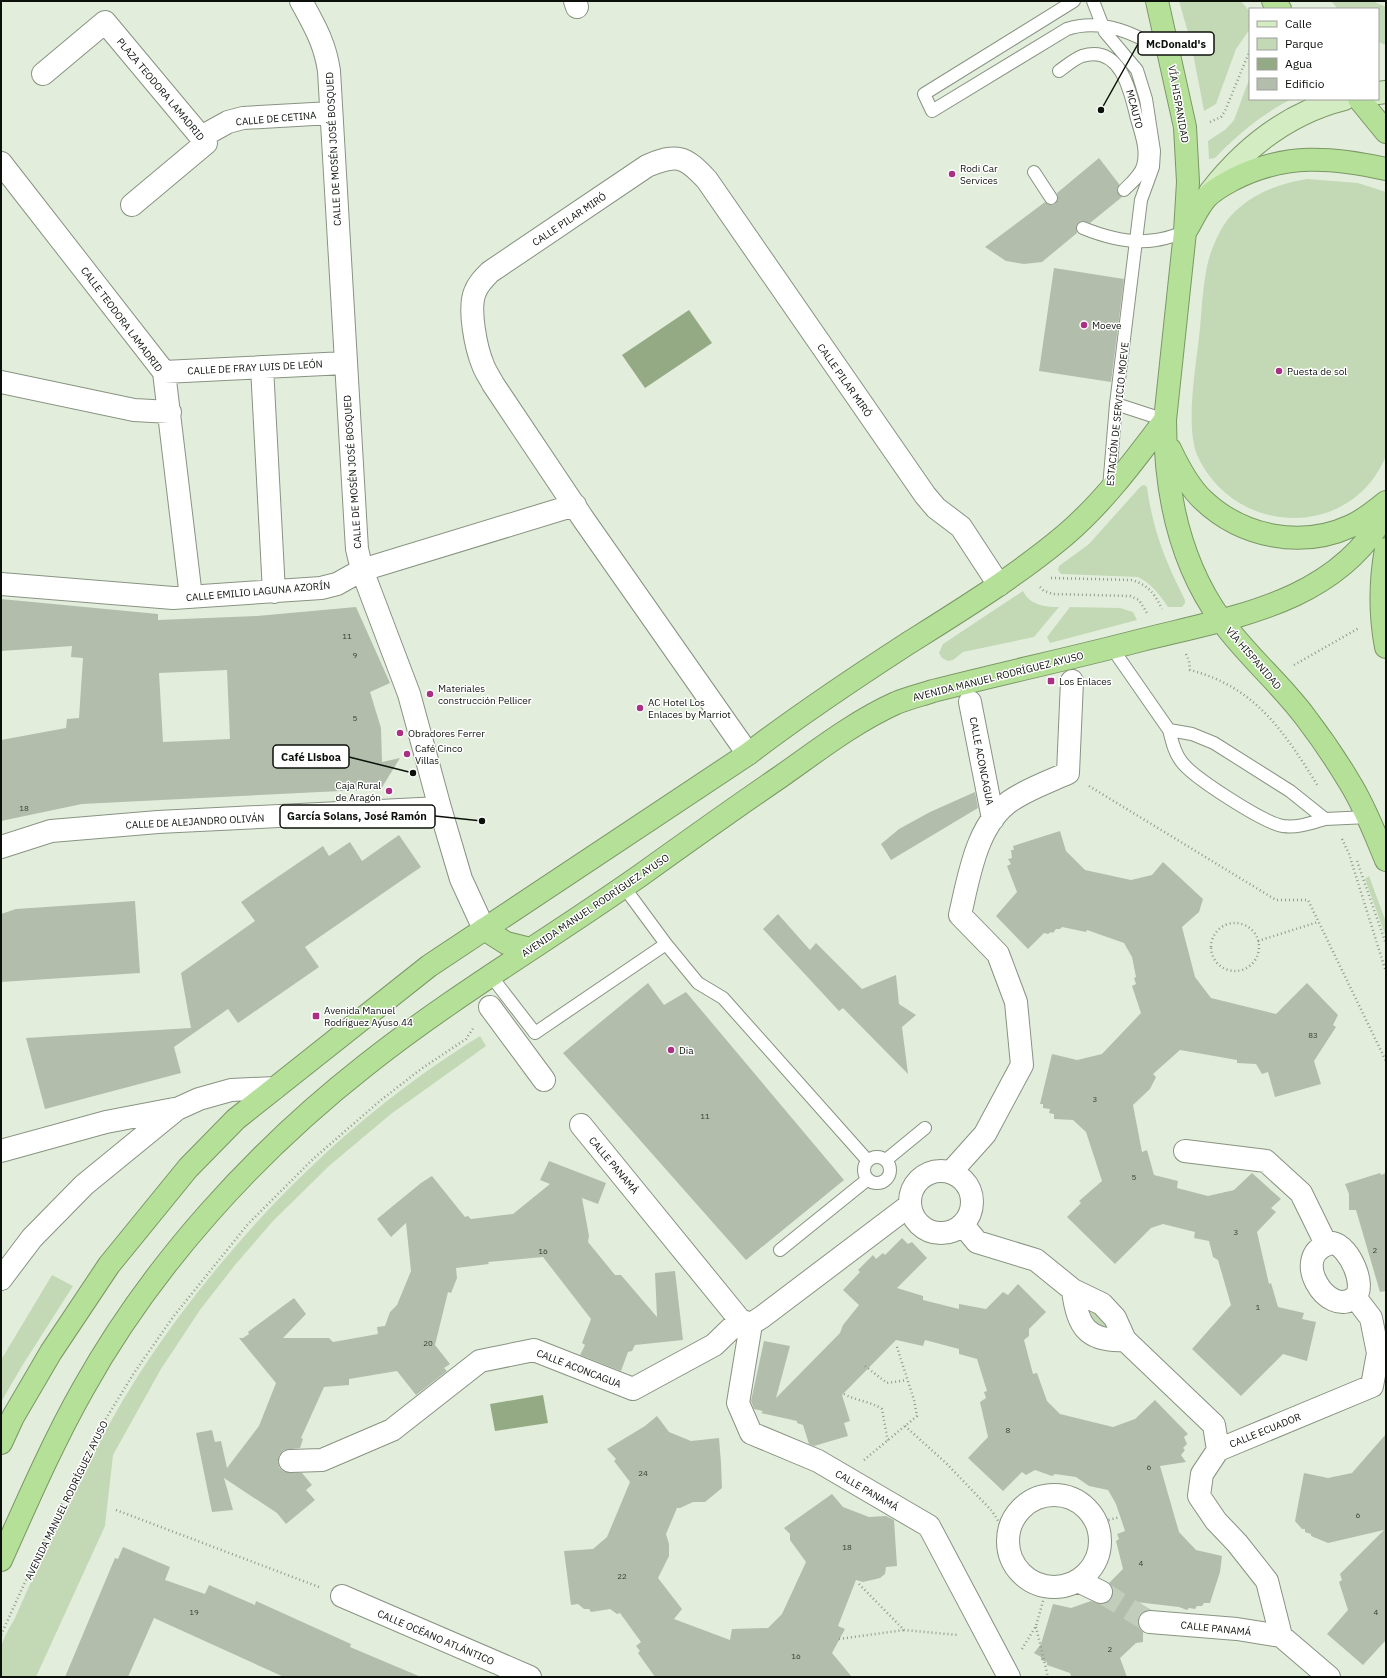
<svg xmlns="http://www.w3.org/2000/svg" width="1387" height="1678" viewBox="0 0 1387 1678" font-family="'IBM Plex Sans',sans-serif">
<style>
.green{fill:#c3d9b5}
.water{fill:#93aa84}
.building{fill:#b2beab;fill-rule:evenodd}
.lines{fill:none;stroke-linecap:round;stroke-linejoin:round}
.street-tunnel{stroke:#c2cdbc;stroke-width:22;stroke-dasharray:22 11;stroke-linecap:butt}
.lane-casing{stroke:#889381;stroke-width:14}
.street-casing{stroke:#889381;stroke-width:24}
.primary-casing{stroke:#7a9766;stroke-width:24}
.highway-casing{stroke:#7a9766;stroke-width:24}
.path{stroke:#919a8c;stroke-width:2.5;stroke-dasharray:1 3;stroke-linecap:butt}
.lane{stroke:#fff;stroke-width:12}
.street{stroke:#fff;stroke-width:22}
.primary{stroke:#d3ecc1;stroke-width:22}
.highway{stroke:#b5e097;stroke-width:22}
.poi-dot{fill:#aa3084;stroke:#fff;stroke-width:1.5}
.labels{text-anchor:middle;stroke-width:3;stroke-linejoin:round;paint-order:stroke}
.number-label{font-size:8px;fill:#363c32}
.street-label{font-size:10px;fill:#0c100a;stroke:#fff}
.poi-label{font-size:10px;fill:#0c100a;stroke:#fff;text-anchor:start}
.leader{fill:none;stroke:#0c100a;stroke-width:1.5}
.callout-dot{fill:#0c100a;stroke:#fff;stroke-width:1.5}
.callout{fill:#fff;stroke:#0c100a;stroke-width:1.5}
.callout-label{font-size:11px;text-anchor:middle;font-weight:bold;fill:#0c100a}
</style>
<rect width="100%" height="100%" fill="#e2eedb"/>
<!-- green -->
<path class="green" d="M1179,1H1241L1250,12V29L1236,49L1216,104L1204,111L1191,43Z
M1331,1H1373L1386,7V45L1378,42V9H1338Z
M1250,77V99H1292C1263,113 1237,135 1215,158L1209,159L1208,141L1226,129L1234,120Z
M1307,179L1358,183L1386,192V456C1351,540 1236,537 1198,457C1184,428 1197,361 1200,328C1202,306 1203,283 1208,262C1212,247 1219,231 1228,219C1249,194 1277,184 1307,179Z
M1144,485L1147,487C1153,531 1165,560 1185,600V603L1182,607H1168C1159,594 1152,584 1138,577L1061,574L1058,570L1059,566L1089,544L1141,486Z
M1023,591C1030,605 1044,607 1059,607L1034,637L963,652L953,660L948,661L942,658L939,653L943,644Z
M1070,607L1120,608L1133,612L1137,620L1050,643L1047,637Z
M1369,876L1386,922V937L1365,879Z
M480,1036L486,1046L391,1114L329,1166L273,1221L235,1265L200,1310L161,1369L113,1455L105,1526L36,1677H1C1,1668 0,1657 1,1648C3,1638 10,1627 15,1618C26,1593 37,1568 49,1543C79,1480 110,1417 149,1359C235,1232 348,1117 480,1036Z
M52,1275L73,1286L22,1366L1,1402V1360Z
M1086,1304L1113,1329L1093,1327Z"/>
<!-- water -->
<path class="water" d="M689,310L712,343L645,388L622,355Z
M543,1395L548,1423L495,1431L490,1404Z"/>
<!-- building -->
<path class="building" d="M1099,158L1119,184L1117,191L1122,197L1090,223L1082,221L1079,222L1076,226L1077,233L1042,262L1024,264L1006,261L985,247L1045,202L1051,205L1055,204L1058,198L1057,193Z
M1054,268L1124,279L1111,382L1039,371Z
M1,599L158,614V620L257,616L356,607L390,683L370,692L381,728L382,762L400,758L381,789L82,804L1,821V740L66,728L67,719L79,718L83,658L71,657L72,646L1,651ZM227,670L230,739L163,742L159,673Z
M975,792L978,808L891,860L881,844L899,829L930,812Z
M1060,831L1066,851L1085,870L1131,880L1152,875L1163,862L1203,899L1199,912L1182,927L1195,977L1211,998L1276,1014L1307,983L1338,1015L1333,1025L1336,1027L1314,1061L1321,1084L1275,1097L1268,1072L1262,1074L1256,1064L1237,1063V1060L1180,1050L1153,1074L1156,1077L1150,1089L1133,1105L1142,1152L1147,1150L1154,1175L1178,1181L1177,1188L1208,1196L1234,1190L1252,1173L1281,1199L1271,1208L1276,1212L1257,1232L1269,1284L1271,1283L1278,1307L1304,1313L1302,1319L1316,1322L1307,1361L1283,1354L1241,1396L1192,1349L1231,1305L1218,1260L1213,1257L1209,1241L1194,1238L1195,1232L1163,1224L1151,1228L1115,1264L1067,1217L1081,1203L1079,1201L1102,1181L1086,1132L1073,1120L1054,1119V1114L1049,1113L1050,1109L1043,1108V1104H1040L1052,1054L1077,1060L1102,1054L1141,1013L1132,986L1136,984L1134,978L1136,977L1132,957L1124,943L1087,930L1086,932L1062,927L1060,929H1056L1053,933L1051,932L1048,934L1044,933L1028,949L996,916L1017,892L1007,866L1011,864L1008,859L1012,858L1011,850H1014L1013,846Z
M399,835L421,867L305,947L319,967L238,1023L228,1009L174,1047L181,1073L45,1109L26,1038L191,1028L181,973L255,921L241,902L323,846L329,856L350,842L362,861Z
M135,901L140,973L1,982V914L16,909Z
M778,914L810,950L816,943L862,989L896,975L899,1004L916,1015L902,1027L908,1074L843,1008L839,1011L763,929Z
M648,983L664,1005L686,992L844,1180L746,1260L563,1053Z
M549,1161L606,1183L598,1204L582,1198L589,1236L588,1242L615,1275H621L657,1317L655,1273L675,1271L683,1340L635,1345L632,1351L628,1352L621,1371L580,1355L585,1345L582,1343L591,1319L543,1257L488,1262L489,1264L456,1268L457,1278L451,1293L448,1292L435,1345L450,1364L444,1368L447,1371L416,1395L397,1371L349,1379V1385L324,1387L301,1438L303,1439L300,1448L284,1450L279,1455L278,1461L279,1467L284,1472L302,1473L312,1485L306,1490L315,1500L286,1524L277,1513L224,1478L233,1510L212,1512L196,1433L212,1430L215,1442L221,1441L227,1468L259,1426L276,1383L239,1338H243L249,1334L248,1332L294,1298L306,1314L283,1338H329L333,1342L378,1334L377,1327L385,1326L390,1312L397,1305L411,1271L406,1223L391,1237L377,1219L421,1183L432,1176L465,1217L468,1216L471,1219L513,1214L550,1184L540,1180Z
M1380,1173L1381,1175L1386,1173V1291L1380,1292L1356,1210H1349V1194L1345,1184Z
M902,1238L908,1244L912,1242L927,1258L897,1288L923,1296V1300L959,1309V1304L986,1309L1003,1292L1008,1295L1018,1284L1046,1312L1029,1329V1336L1024,1340L1033,1374L1037,1373L1047,1401L1060,1414L1113,1427L1135,1419L1155,1400L1188,1434L1184,1437L1187,1444L1183,1448L1185,1450L1181,1455L1186,1462L1160,1466L1179,1532L1196,1550L1222,1556L1220,1572L1210,1603H1204L1202,1606H1197L1195,1609L1189,1608L1187,1610L1179,1607L1136,1602L1142,1613L1138,1621L1139,1628L1143,1632V1642L1136,1643L1120,1658L1127,1677H1074L1071,1676L1070,1673L1047,1665V1662L1041,1660V1657L1034,1653L1041,1644L1053,1604L1071,1608L1091,1601L1102,1604L1108,1602L1112,1598L1113,1591L1109,1583L1123,1569L1116,1541L1119,1539L1117,1534L1125,1531L1116,1504L1108,1490L1089,1486L1076,1477L1055,1474L1052,1476L1035,1470L1026,1475L1022,1472L1003,1491L968,1458L988,1437L980,1402L986,1398L984,1392L987,1391L977,1359L959,1354V1349L925,1340L923,1346L896,1340L842,1395L850,1421L844,1423L848,1436L814,1446L809,1444L803,1425L797,1423V1421L761,1413L763,1411L754,1409L751,1401L764,1341L790,1346L776,1398L840,1333L843,1325L859,1305L843,1290L860,1272L858,1270L873,1255L876,1259L883,1253L885,1255Z
M657,1416L669,1432L691,1441L719,1438L721,1463L722,1488L705,1502H693L680,1508H677L666,1534L669,1544V1556L658,1578L682,1609L674,1619L730,1640L732,1629L768,1628L782,1614L806,1562L790,1540V1534L784,1528L832,1494L843,1507L869,1517L886,1516L894,1520L897,1566L886,1567L885,1574L880,1578L863,1582L856,1580L838,1626L845,1629L832,1653L852,1677H655L638,1653L640,1651L636,1646L641,1642L620,1613L617,1614L610,1609L591,1612L589,1609H584L578,1604L571,1605L564,1551L593,1549L607,1537L630,1482L614,1461L616,1459L607,1449L645,1426Z
M1386,1434V1640L1363,1665L1327,1634L1348,1610L1339,1582L1342,1580L1340,1574L1384,1530L1328,1543L1311,1536V1534L1305,1532V1529H1302L1295,1521L1304,1473L1328,1478L1352,1473Z
M123,1547L170,1567L165,1580L205,1594L209,1585L255,1605L256,1601L351,1644L350,1647L421,1677H284L154,1618L128,1677H65L115,1558L118,1559Z"/>
<g class="lines">
<!-- street-tunnel -->
<path class="street-tunnel" d="M1101,1592L1150,1622"/>
<!-- lane casing -->
<g class="lane-casing">
<path id="lane" d="M1074,1L924,94L932,111L1067,29C1103,17 1138,35 1169,54
M1093,1L1105,32L1137,70L1146,99L1154,151L1153,167L1141,200L1116,404L1109,488
M1059,71C1066,66 1074,59 1082,56C1120,44 1130,90 1136,115C1140,131 1148,149 1143,166C1140,176 1131,183 1124,190
M1034,172L1051,198
M1083,228C1105,237 1132,244 1156,240C1166,239 1176,235 1185,232
M1116,404L1165,420
M1112,648L1169,730L1192,734L1214,743L1290,791L1325,819L1368,817
M1169,730C1172,741 1174,752 1181,761C1192,777 1264,823 1283,826C1298,828 1311,823 1325,819
M666,944L698,983L723,998L868,1161
M491,976L535,1033L666,944L624,887
M864 1170a13 13 0 1 1 26 0a13 13 0 1 1-26 0Z
M886,1160L925,1128
M780,1250L868,1179"/>
</g>
<!-- street casing -->
<g class="street-casing">
<path id="street" d="M301,1C314,25 325,43 329,71L356,533L357,549L362,570L409,694L440,808L461,879L484,929
M575,1L577,7
M43,74L105,22L206,143L132,205
M201,137L228,122L243,118L331,113
M1,163L164,372L191,597
M262,367L274,592
M164,372L345,363
M1,382L134,410L170,412
M1,584L173,598L321,588L337,584L362,570L575,505
M970,702L993,819
M748,754L584,520L493,384C490,378 485,371 483,365C476,348 468,309 475,292C478,284 484,278 490,272L647,166C677,153 685,156 707,180L925,495L936,508L961,527L999,585
M1,847L51,831L158,822L440,808
M490,1007L544,1080
M581,1125L740,1320
M1,1151L106,1122L174,1109
M1185,1151L1266,1161L1301,1193L1326,1244
M910 1202a31 31 0 1 1 62 0a31 31 0 1 1-62 0Z
M951,1172L985,1134L1022,1065L1016,1002L998,954L960,915C969,876 977,820 1015,798C1031,788 1050,781 1068,773L1072,681
M963,1225L977,1242L1036,1260L1073,1290L1102,1304L1115,1318L1125,1340L1214,1425L1218,1450
M1333,1243C1349,1246 1367,1286 1355,1297C1328,1321 1286,1252 1333,1243Z
M1,1279L32,1238L84,1185L177,1109L199,1099L231,1090L275,1088
M1073,1290C1077,1326 1087,1342 1125,1340
M740,1320L751,1324L762,1317L910,1205
M751,1324L738,1403L751,1433L818,1461L929,1526L1009,1677
M290,1461L322,1460L392,1430L480,1361L534,1350L633,1389L714,1345L740,1320
M1008 1541a46 46 0 1 1 92 0a46 46 0 1 1-92 0Z
M1078,1581L1101,1592
M342,1596L530,1677
M1150,1622L1237,1629L1281,1636
M1329,1677L1281,1636L1267,1581L1237,1543L1216,1521L1199,1496L1202,1474L1218,1450L1372,1386L1378,1353L1371,1318L1355,1297"/>
</g>
<!-- primary casing -->
<g class="primary-casing">
<path id="primary" d="M1378,93L1386,92
M1210,192C1245,147 1288,113 1344,99"/>
</g>
<!-- highway casing -->
<g class="highway-casing">
<path id="highway" d="M1157,1L1185,127L1188,182L1185,232L1165,420C1165,491 1179,562 1221,620C1246,655 1281,684 1306,718C1322,739 1337,761 1350,783C1365,807 1375,834 1386,860
M1273,1L1280,9
M1359,99L1386,132
M1187,229C1193,219 1198,207 1206,198C1213,190 1225,184 1234,179C1285,153 1332,157 1386,169
M1170,449C1178,466 1189,487 1203,500C1242,537 1301,549 1351,526C1364,520 1375,511 1386,502
M1386,549C1380,582 1380,615 1386,647
M484,929L506,943L530,949
M1,1443L13,1417L51,1352L109,1265L188,1168L236,1119L429,966L748,754C799,715 853,679 907,644C961,610 1015,577 1064,536C1103,503 1134,461 1165,420
M1,1560C27,1502 52,1444 83,1389C152,1265 255,1152 366,1065C453,996 550,939 641,875C687,842 733,809 780,777C817,751 854,722 896,703C908,698 921,695 933,691C1003,673 1073,658 1142,640C1233,617 1337,603 1386,512"/>
</g>
<!-- path -->
<path class="path" d="M1210,122L1221,117L1225,111L1250,50
M1051,578L1132,580C1148,585 1155,594 1162,609
M1040,587L1044,591L1053,594L1130,596L1139,600L1147,613
M1186,654L1189,661L1190,670C1256,687 1284,732 1318,786
M1294,665L1359,628
M1089,786L1276,900H1308L1386,1061
M1342,839L1349,854L1386,972
M1357,861L1386,944
M1211 947a24 24 0 1 1 48 0a24 24 0 1 1-48 0Z
M1258,941L1318,922
M865,1366L887,1383L907,1380
M844,1394C856,1401 870,1401 882,1409L888,1442
M905,1426L946,1463L992,1511L1000,1524L1008,1533
M864,1460L917,1416L914,1400L896,1344
M116,1510L319,1587
M1097,1523L1120,1517
M859,1584L904,1630L958,1635
M1036,1627L1048,1677
M1,1635L51,1525L102,1425L134,1373L173,1317L248,1224L313,1159L381,1100L421,1069L466,1039L474,1027
M839,1639L904,1630
M1022,1649L1036,1626L1047,1587"/>
<!-- lane -->
<use href="#lane" class="lane"/>
<!-- street -->
<use href="#street" class="street"/>
<!-- primary -->
<use href="#primary" class="primary"/>
<!-- highway -->
<use href="#highway" class="highway"/>
</g>
<!-- markers -->
<g class="poi-dot">
<circle cx="952" cy="174" r="4"/>
<circle cx="1084" cy="325" r="4"/>
<circle cx="1279" cy="371" r="4"/>
<rect x="1047" y="677" width="8" height="8" rx="2"/>
<circle cx="430" cy="694" r="4"/>
<circle cx="640" cy="708" r="4"/>
<circle cx="400" cy="733" r="4"/>
<circle cx="407" cy="754" r="4"/>
<circle cx="389" cy="791" r="4"/>
<rect x="312" y="1012" width="8" height="8" rx="2"/>
<circle cx="671" cy="1050" r="4"/>
</g>
<g class="labels">
<!-- number labels -->
<g class="number-label">
<text x="347" y="639">11</text>
<text x="355" y="658">9</text>
<text x="355" y="721">5</text>
<text x="24" y="811">18</text>
<text x="1313" y="1038">83</text>
<text x="1095" y="1102">3</text>
<text x="705" y="1119">11</text>
<text x="1134" y="1180">5</text>
<text x="1236" y="1235">3</text>
<text x="1375" y="1253">2</text>
<text x="543" y="1254">16</text>
<text x="1258" y="1310">1</text>
<text x="428" y="1346">20</text>
<text x="1008" y="1433">8</text>
<text x="1149" y="1470">6</text>
<text x="643" y="1476">24</text>
<text x="1358" y="1518">6</text>
<text x="847" y="1550">18</text>
<text x="1141" y="1566">4</text>
<text x="622" y="1579">22</text>
<text x="194" y="1615">19</text>
<text x="1376" y="1615">4</text>
<text x="1110" y="1652">2</text>
<text x="796" y="1659">16</text>
</g>
<!-- street labels -->
<g class="street-label">
<text transform="translate(161 89) rotate(50)" y="4">PLAZA TEODORA LAMADRID</text>
<text transform="translate(1179 104) rotate(80)" y="4">VÍA HISPANIDAD</text>
<text transform="translate(1135 109) rotate(75)" y="4">MCAUTO</text>
<text transform="translate(276 118) rotate(-5)" y="4">CALLE DE CETINA</text>
<text transform="translate(333 149) rotate(-93)" y="4">CALLE DE MOSÉN JOSÉ BOSQUED</text>
<text transform="translate(569 219) rotate(-34)" y="4">CALLE PILAR MIRÓ</text>
<text transform="translate(122 319) rotate(53)" y="4">CALLE TEODORA LAMADRID</text>
<text transform="translate(255 367) rotate(-3)" y="4">CALLE DE FRAY LUIS DE LEÓN</text>
<text transform="translate(845 380) rotate(55)" y="4">CALLE PILAR MIRÓ</text>
<text transform="translate(1117 414) rotate(-84)" y="4">ESTACIÓN DE SERVICIO MOEVE</text>
<text transform="translate(352 472) rotate(-94)" y="4">CALLE DE MOSÉN JOSÉ BOSQUED</text>
<text transform="translate(258 591) rotate(-5)" y="4">CALLE EMILIO LAGUNA AZORÍN</text>
<text transform="translate(1254 658) rotate(49)" y="4">VÍA HISPANIDAD</text>
<text transform="translate(998 676) rotate(-14)" y="4">AVENIDA MANUEL RODRÍGUEZ AYUSO</text>
<text transform="translate(982 761) rotate(79)" y="4">CALLE ACONCAGUA</text>
<text transform="translate(195 821) rotate(-3)" y="4">CALLE DE ALEJANDRO OLIVÁN</text>
<text transform="translate(595 905) rotate(-34)" y="4">AVENIDA MANUEL RODRÍGUEZ AYUSO</text>
<text transform="translate(614 1165) rotate(50)" y="4">CALLE PANAMÁ</text>
<text transform="translate(579 1368) rotate(21)" y="4">CALLE ACONCAGUA</text>
<text transform="translate(1265 1430) rotate(-22)" y="4">CALLE ECUADOR</text>
<text transform="translate(867 1490) rotate(30)" y="4">CALLE PANAMÁ</text>
<text transform="translate(66 1500) rotate(-64)" y="4">AVENIDA MANUEL RODRÍGUEZ AYUSO</text>
<text transform="translate(1216 1628) rotate(6)" y="4">CALLE PANAMÁ</text>
<text transform="translate(436 1637) rotate(23)" y="4">CALLE OCÉANO ATLÁNTICO</text>
</g>
<!-- poi labels -->
<g class="poi-label">
<text x="960" y="172">Rodi Car<tspan x="960" dy="12">Services</tspan></text>
<text x="1092" y="329">Moeve</text>
<text x="1287" y="375">Puesta de sol</text>
<text x="1059" y="685">Los Enlaces</text>
<text x="438" y="692">Materiales<tspan x="438" dy="12">construcción Pellicer</tspan></text>
<text x="648" y="706">AC Hotel Los<tspan x="648" dy="12">Enlaces by Marriot</tspan></text>
<text x="408" y="737">Obradores Ferrer</text>
<text x="415" y="752">Café Cinco<tspan x="415" dy="12">Villas</tspan></text>
<text x="381" y="789" text-anchor="end">Caja Rural<tspan x="381" dy="12">de Aragón</tspan></text>
<text x="324" y="1014">Avenida Manuel<tspan x="324" dy="12">Rodríguez Ayuso 44</tspan></text>
<text x="679" y="1054">Dia</text>
</g>
</g>
<!-- callouts -->
<path class="leader" d="M1101 110L1138 44M413 773L349 757M482 821L435 816"/>
<g class="callout-dot">
<circle cx="1101" cy="110" r="4"/>
<circle cx="413" cy="773" r="4"/>
<circle cx="482" cy="821" r="4"/>
</g>
<g class="callout">
<rect x="1138" y="32" width="76" height="23" rx="4"/>
<rect x="273" y="745" width="76" height="23" rx="4"/>
<rect x="280" y="805" width="155" height="23" rx="4"/>
</g>
<g class="callout-label">
<text x="1176" y="48">McDonald's</text>
<text x="311" y="761">Café Lisboa</text>
<text x="357" y="820">García Solans, José Ramón</text>
</g>
<!-- border -->
<rect width="1387" height="1678" fill="none" stroke="#0c100a" stroke-width="4"/>
<!-- legend -->
<rect x="1249" y="8" width="130" height="92" fill="#ffffff" stroke="#9e9f9d"/>
<rect x="1257" y="21" width="20" height="6" fill="#d3ecc1" stroke="#9e9f9d"/>
<text x="1285" y="28" font-size="12" fill="#0c100a">Calle</text>
<rect x="1257" y="38" width="20" height="12" fill="#c3d9b5" stroke="#9e9f9d"/>
<text x="1285" y="48" font-size="12" fill="#0c100a">Parque</text>
<rect x="1257" y="58" width="20" height="12" fill="#93aa84" stroke="#9e9f9d"/>
<text x="1285" y="68" font-size="12" fill="#0c100a">Agua</text>
<rect x="1257" y="78" width="20" height="12" fill="#b2beab" stroke="#9e9f9d"/>
<text x="1285" y="88" font-size="12" fill="#0c100a">Edificio</text>
</svg>
